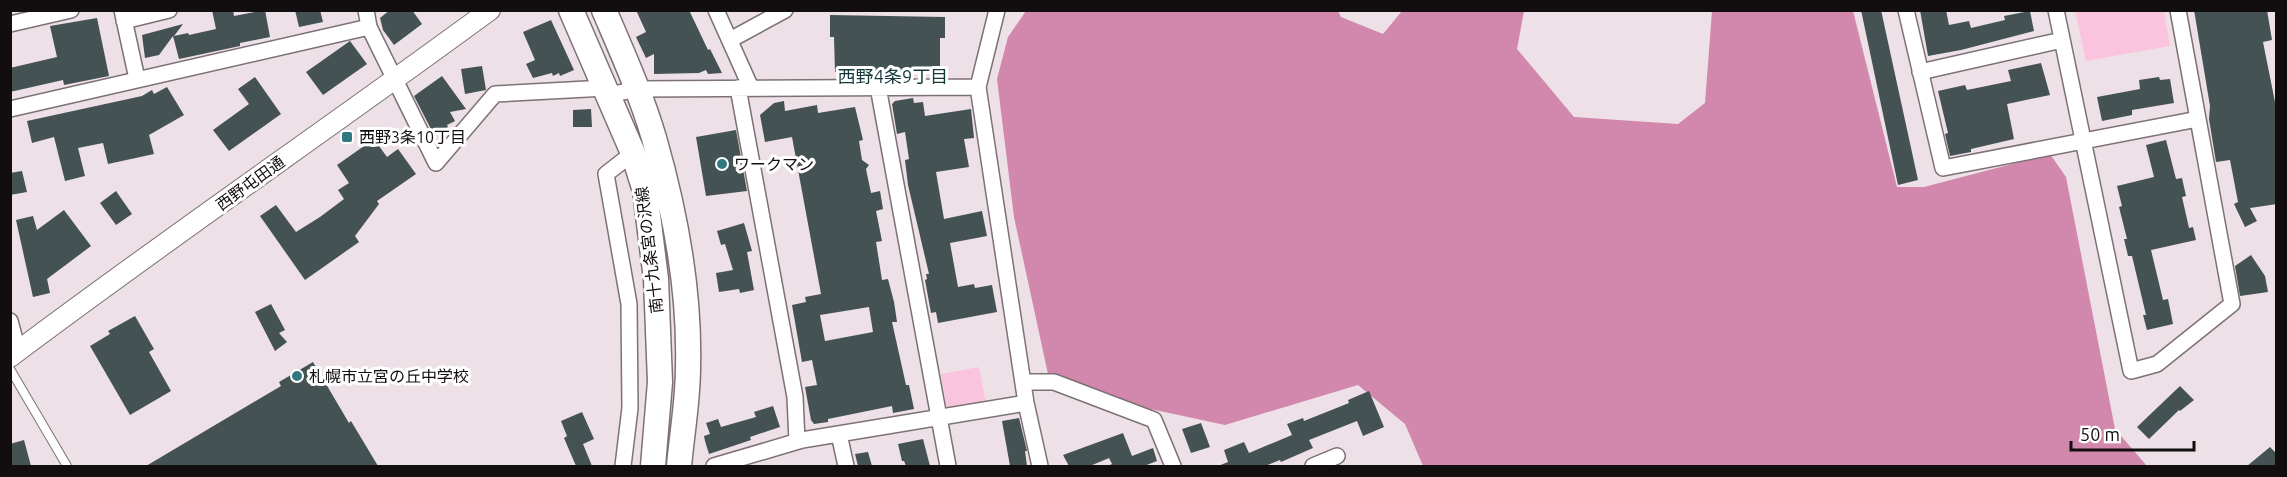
<svg xmlns="http://www.w3.org/2000/svg" width="2287" height="477" viewBox="0 0 2287 477" font-family="Ubuntu,'Noto Sans JP',sans-serif">
<style>
.green{fill:#fac4de}
.forest{fill:#d287ad}
.building{fill:#445253;fill-rule:evenodd}
.lines{fill:none;stroke-linecap:round;stroke-linejoin:round}
.service-casing{stroke:#7d7176;stroke-width:10}
.minor-casing{stroke:#7d7176;stroke-width:18}
.tertiary-casing{stroke:#7d7176;stroke-width:22}
.primary-casing{stroke:#7d7176;stroke-width:27}
.service{stroke:#fff;stroke-width:8}
.minor{stroke:#fff;stroke-width:15}
.tertiary{stroke:#fff;stroke-width:20}
.primary{stroke:#fff;stroke-width:24}
.poi-dot{fill:#307980;stroke:#fff;stroke-width:2}
.labels{text-anchor:middle;stroke-width:6;stroke-linejoin:round;paint-order:stroke}
.poi-label{font-size:16px;fill:#120d0f;stroke:#fff;text-anchor:start}
.street-label{font-size:16px;fill:#120d0f;stroke:#fff}
.neighbourhood-label{font-size:18px;fill:#15383b;stroke:#fff}
</style>
<rect width="100%" height="100%" fill="#ede0e6"/>
<!-- green -->
<path class="green" d="M2075,11H2164L2170,46L2086,61Z
M979,367L986,403L947,409L941,374Z"/>
<!-- forest -->
<path class="forest" d="M1026,11H1338L1341,17L1383,34L1402,11H1524L1517,49L1574,117L1678,124L1705,103L1712,11H1853L1897,187H1924L2050,154L2066,177L2115,429L2147,466H1423L1405,424L1358,385L1225,425L1146,408L1048,374L1014,217L997,79L1008,37Z"/>
<!-- building -->
<path class="building" d="M212,10H233L234,16L265,10L270,37L240,43V46L179,59L173,36L159,55L145,58L142,35L183,24L174,36L188,33L189,35L216,29Z
M295,10H320L323,22L299,27Z
M390,10H412L422,24L394,45L383,30L380,18Z
M636,10H689L708,50L710,49L722,73L708,74L706,70L699,73L654,74V54L646,58L636,37L646,32Z
M1861,10H1881L1918,180L1898,185Z
M1920,10H1946L1949,25L1969,21L1971,28L2005,20L2004,16L2030,11L2034,31L1961,50L1928,56Z
M2194,10H2267L2272,40L2263,42L2277,112V204L2250,208L2257,221L2245,227L2234,204L2238,202L2230,160L2216,162L2209,119L2210,106Z
M830,15L945,17V38H940V71L835,72L834,37H830Z
M97,18L109,76L64,85L63,80L10,92V68L57,57L50,26Z
M551,20L574,70L560,76L559,73L553,76L552,73L533,78L526,64L535,60L523,32Z
M350,41L367,64L323,95L306,72Z
M2041,63L2050,95L2007,104L2014,139L1971,149V152L1950,156L1945,134L1948,133L1938,91L1965,85L1967,90L2011,81L2008,70Z
M482,66L486,90L465,94L461,69Z
M442,76L466,109L450,112L455,121L447,125L448,127L434,135L414,96Z
M255,77L281,114L229,151L213,130L249,104L238,89Z
M2159,77L2160,80L2170,79L2174,103L2132,110V115L2102,121L2097,97L2140,89L2139,80Z
M167,87L184,115L149,135L154,154L108,164L103,143L78,148L85,176L65,181L54,137L32,143L27,121L142,96L152,90L154,94Z
M913,98L914,103L923,102L925,116L971,109L974,138L964,139L969,167L936,172L944,219L982,211L987,236L950,243L958,287L974,284L975,288L992,285L997,312L938,323L936,312L931,313L925,280L927,279L926,274H929L908,185L905,160L909,159L905,132L897,134L892,104L895,101Z
M784,101L785,111L817,105L818,113L855,107L863,140L859,141L862,160L869,165L866,169L871,193L880,191L883,209L876,211L882,241L876,242L882,280L888,279L894,302L897,322H892L906,385H909L914,409L893,413L892,406L828,419V422L814,424L811,420L805,387L817,385L812,360L802,362L792,305L806,302L805,297L821,294L792,137L765,142L760,115L774,103ZM869,307L873,332L825,341L820,315Z
M591,109L592,127H573V110Z
M736,130L747,191L706,196L696,137Z
M374,139L387,157L398,149L416,174L377,201L379,204L355,236L359,242L305,280L260,216L276,205L296,232L320,217L344,199L338,190L349,183L337,165Z
M2166,140L2176,179L2182,178L2186,196L2182,197L2189,228L2193,227L2196,240L2151,250L2163,300L2168,299L2173,324L2147,330L2143,315H2146L2132,256H2128L2124,239H2127L2119,207L2122,206L2117,186L2154,177L2146,145Z
M22,171L27,192L10,195V173Z
M116,191L132,214L116,225L100,203Z
M64,210L91,246L47,279L50,293L33,297L16,220L33,216L37,230Z
M744,223L752,251L747,252L754,290L740,293L739,289L719,292L716,273L733,270L725,244L721,245L717,231Z
M2251,255L2265,276L2268,292L2240,296L2235,266Z
M271,304L285,330L279,333L287,342L275,351L255,312Z
M135,316L154,349L149,352L171,391L130,415L90,346L110,334L108,331Z
M313,362L349,423L351,421L378,466H146L281,386L279,382Z
M2180,386L2194,400L2180,411L2179,410L2149,439L2137,427Z
M1369,391L1384,427L1363,436L1357,421L1309,440L1313,448L1281,462L1280,460L1265,466H1218L1228,462L1224,450L1244,442L1249,453L1292,435L1287,424L1303,418L1304,421L1349,403L1348,400Z
M773,406L780,427L750,437L751,440L709,454L705,441L704,436L710,434L706,423L718,419L721,427L756,417L754,412Z
M582,412L594,439L583,444L592,466H576L564,438L567,436L561,421Z
M1019,418L1027,451H1025L1027,466H1010L1002,421Z
M1201,423L1210,447L1191,453L1182,429Z
M1123,433L1132,456L1153,448L1157,461L1144,466H1108L1112,464L1109,458L1090,466H1069L1063,455Z
M923,439L930,466H906L904,461H902L898,444Z
M24,440L31,466H10V444Z
M2270,447L2277,454V466H2247Z
M868,452L872,466H858L855,454Z"/>
<g class="lines">
<!-- service casing -->
<g class="service-casing">
<path id="service" d="M10,369L67,466"/>
</g>
<!-- minor casing -->
<g class="minor-casing">
<path id="minor" d="M122,10L137,79
M366,10L369,27L436,163L495,94L606,88
M716,10L751,88
M997,10L978,87L1026,403L1040,466
M1906,10L1943,168L2198,119
M2056,10L2131,371L2157,364L2232,304L2178,10
M124,21L169,10
M10,24L71,10
M730,40L785,10
M1920,72L2062,40
M878,87L948,466
M738,88L795,397L797,441
M609,95L637,89L978,87
M10,109L369,27
M10,321L18,351
M1023,382H1054L1154,420L1173,466
M839,434L846,466
M623,466L630,408L629,304L606,174L633,153
M714,466L802,440L1026,403
M1313,466L1337,456"/>
</g>
<!-- tertiary casing -->
<g class="tertiary-casing">
<path id="tertiary" d="M10,357C168,238 331,127 490,10"/>
</g>
<!-- primary casing -->
<g class="primary-casing">
<path id="primary" d="M571,10L633,153L645,191L656,279L660,382L653,466
M604,10C622,52 641,94 654,138C675,211 690,291 688,367C688,400 682,433 679,466"/>
</g>
<!-- service -->
<use href="#service" class="service"/>
<!-- minor -->
<use href="#minor" class="minor"/>
<!-- tertiary -->
<use href="#tertiary" class="tertiary"/>
<!-- primary -->
<use href="#primary" class="primary"/>
</g>
<!-- markers -->
<g class="poi-dot">
<rect x="341" y="131" width="12" height="12" rx="3"/>
<circle cx="722" cy="164" r="6"/>
<circle cx="297" cy="376" r="6"/>
</g>
<g class="labels">
<!-- poi labels -->
<g class="poi-label">
<text x="359" y="143">西野3条10丁目</text>
<text x="734" y="170">ワークマン</text>
<text x="309" y="382">札幌市立宮の丘中学校</text>
</g>
<!-- street labels -->
<g class="street-label">
<text transform="translate(250 183) rotate(-36)" y="6">西野屯田通</text>
<text transform="translate(649 250) rotate(-97)" y="6">南十九条宮の沢線</text>
</g>
<!-- neighbourhood labels -->
<g class="neighbourhood-label">
<text x="893" y="83">西野4条9丁目</text>
</g>
</g>
<!-- border -->
<rect width="2287" height="477" fill="none" stroke="#120d0f" stroke-width="24"/>
<!-- scale -->
<path d="M2071 441v9h123v-9" fill="none" stroke="#120d0f" stroke-width="3"/>
<text x="2080" y="441" font-size="18" fill="#120d0f" stroke="#ffffff" stroke-width="4.5" paint-order="stroke">50 m</text>
</svg>
